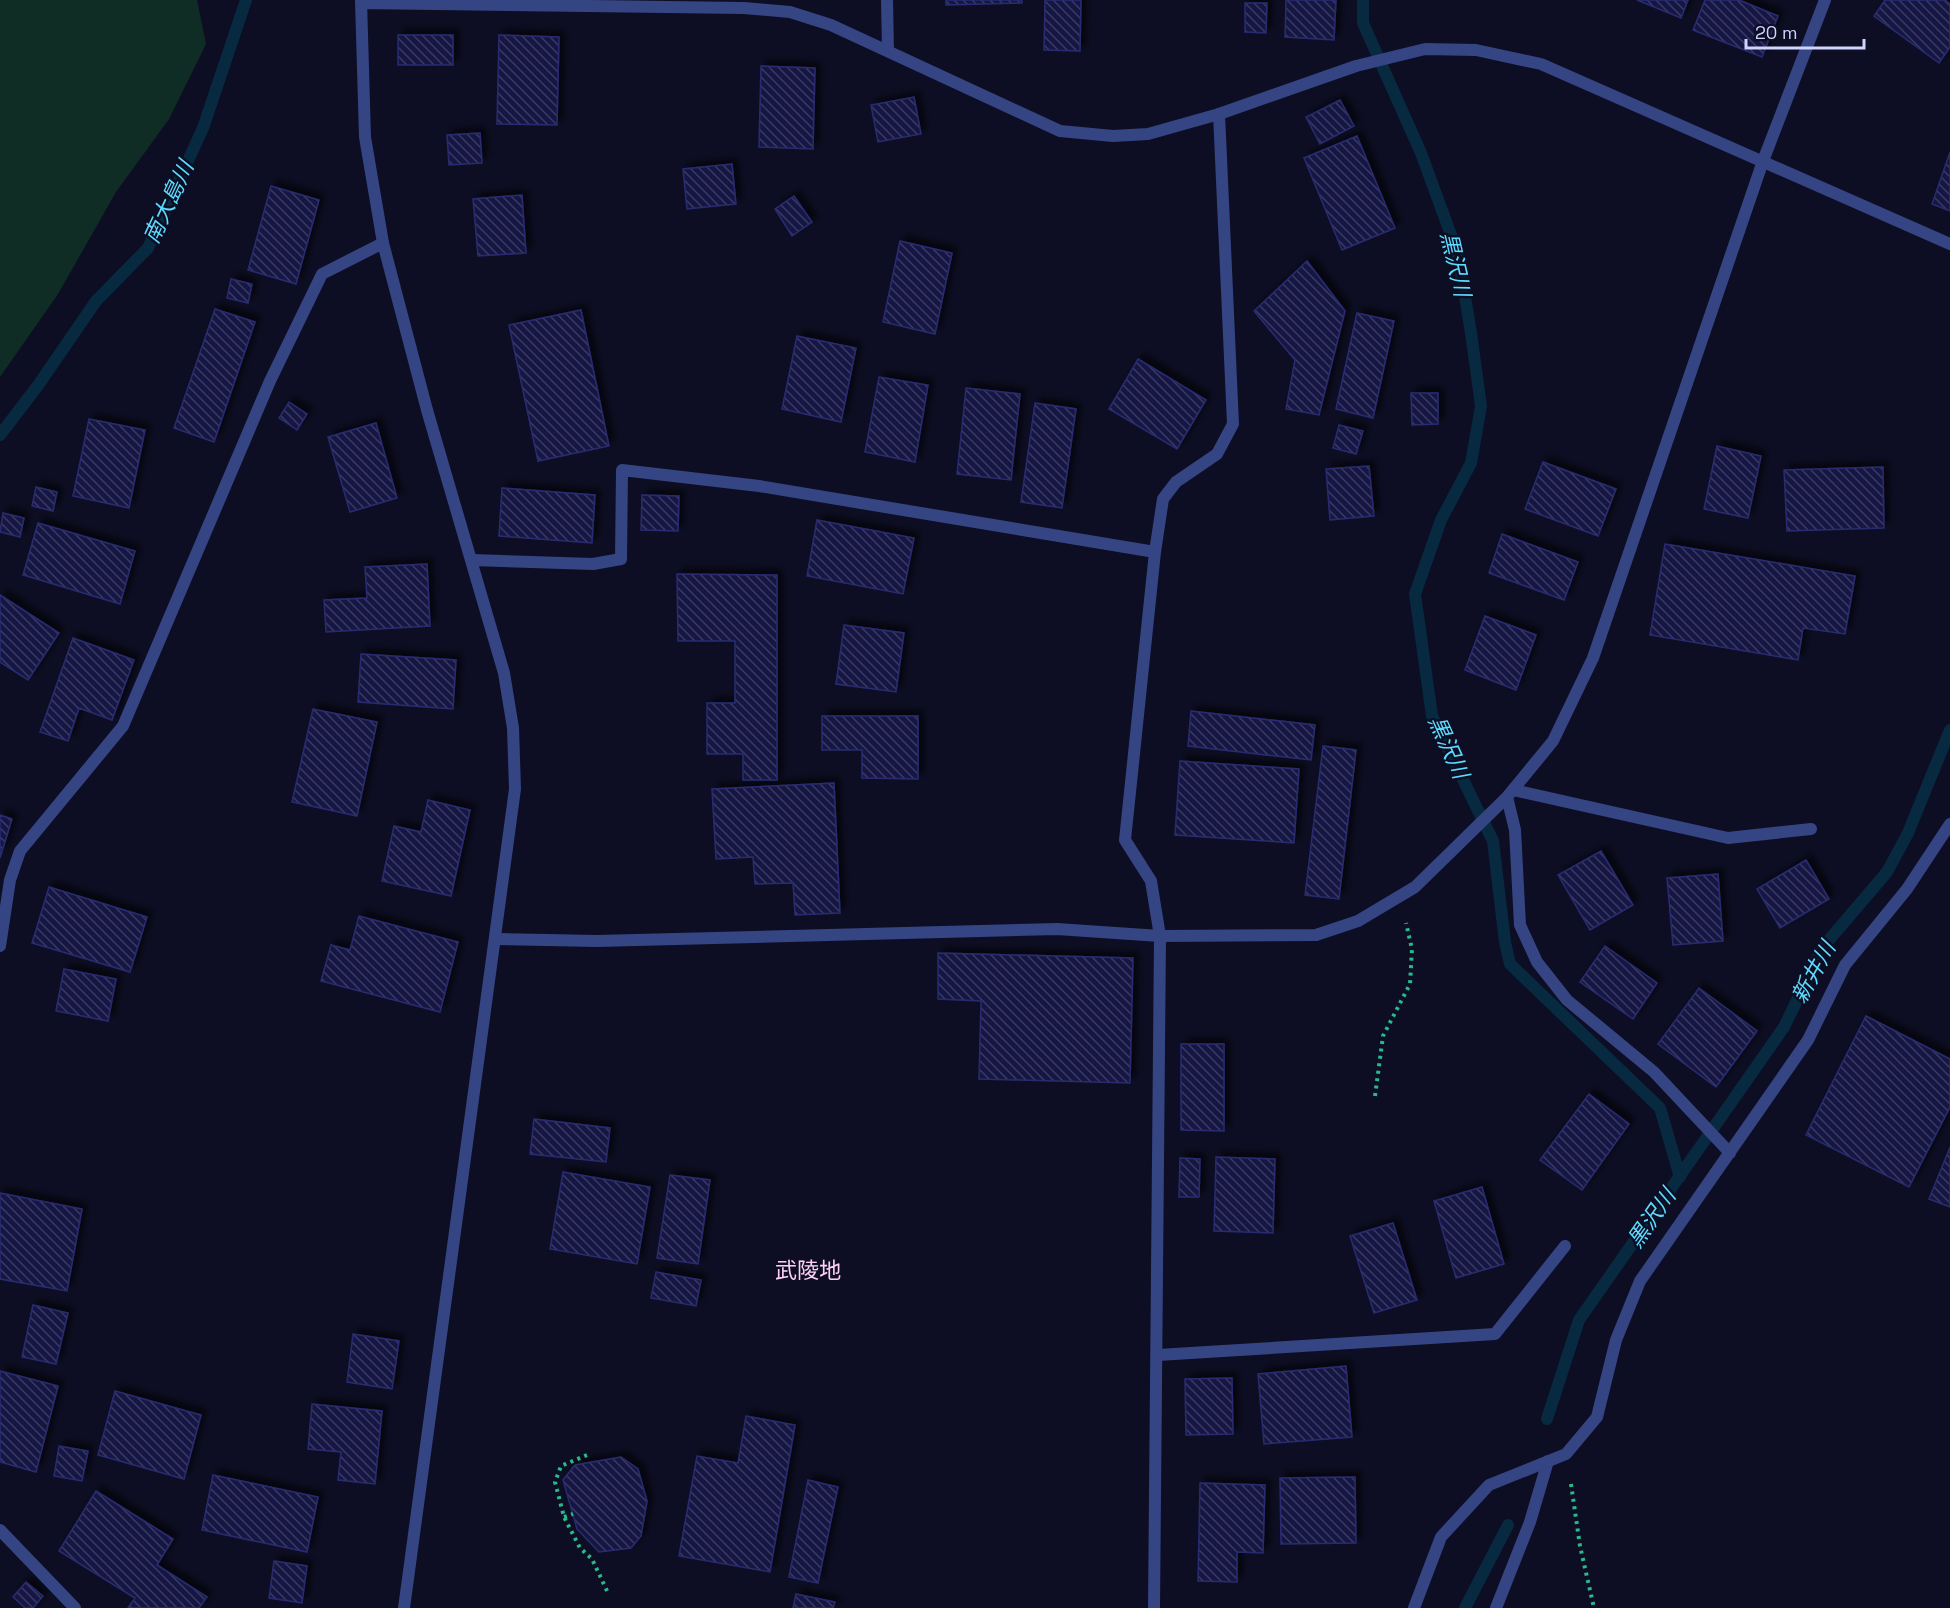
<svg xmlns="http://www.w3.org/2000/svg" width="1950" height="1608" viewBox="0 0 1950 1608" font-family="'Space Grotesk','Noto Sans JP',sans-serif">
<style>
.green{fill:#0f2d25}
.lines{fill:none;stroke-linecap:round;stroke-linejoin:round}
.stream{stroke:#072a41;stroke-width:12}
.building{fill:url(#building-back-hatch);stroke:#292c71;stroke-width:1.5;filter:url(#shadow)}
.path{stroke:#28b98d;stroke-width:4;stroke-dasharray:3 4.5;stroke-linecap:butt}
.service{stroke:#354584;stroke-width:12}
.minor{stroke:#354584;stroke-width:12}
.tertiary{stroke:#354584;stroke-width:12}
.labels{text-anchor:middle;stroke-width:5;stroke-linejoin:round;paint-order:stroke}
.water-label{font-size:22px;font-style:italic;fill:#5cdbff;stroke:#0d0e23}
.neighbourhood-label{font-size:22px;fill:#ffd0f9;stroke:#0d0e23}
</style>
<defs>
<pattern id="building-back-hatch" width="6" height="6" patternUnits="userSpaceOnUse" patternTransform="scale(1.5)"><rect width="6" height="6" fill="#181944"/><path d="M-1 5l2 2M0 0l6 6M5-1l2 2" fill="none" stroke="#383a60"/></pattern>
<filter id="shadow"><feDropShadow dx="5.5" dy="-5.5" stdDeviation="3" flood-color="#0009"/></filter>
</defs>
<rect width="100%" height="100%" fill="#0d0e23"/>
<!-- green -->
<path class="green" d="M0,0H197L206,44L169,119L116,192L58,294L0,377Z"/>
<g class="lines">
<!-- stream -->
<path class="stream" d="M1363,0V23L1421,153L1458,254L1471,333L1481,406L1471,463L1441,520L1415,594L1432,716L1493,841L1505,942L1510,964L1660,1108L1680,1177
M0,435L39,384L96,301L148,248L203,128L246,0
M1547,1419L1579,1320L1784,1027L1823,947L1887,872L1908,833L1950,730
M1465,1608L1508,1525"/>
</g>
<!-- building -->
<path class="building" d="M946,0H1022V3L946,5Z
M1045,0H1081L1080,51L1044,50Z
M1286,0H1336L1334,40L1285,37Z
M1637,0H1688L1681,18Z
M1705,0H1739L1778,16L1762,57L1693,30Z
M1885,0H1945L1950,4V47L1939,63L1874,16Z
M1245,3H1267L1266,33L1245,32Z
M398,35H453V65H398Z
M499,35L559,37L557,125L497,124Z
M761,66L815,68L813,149L759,147Z
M914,97L921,134L878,142L871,105Z
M1340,100L1354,126L1320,144L1306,117Z
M480,133L482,163L449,165L447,135Z
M1357,136L1395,228L1342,250L1304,158Z
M1950,152V211L1932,204Z
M732,164L736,204L687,209L683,169Z
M271,186L319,200L296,284L248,270Z
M522,195L526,253L478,256L473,199Z
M794,196L812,222L792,236L775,209Z
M900,241L952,253L935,334L883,322Z
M1307,261L1345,311L1319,415L1286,409L1295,360L1254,311Z
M231,279L252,284L248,303L227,298Z
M215,309L255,322L214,442L174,428Z
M581,310L609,446L538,461L509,325Z
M1357,313L1394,321L1373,418L1336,409Z
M797,336L856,348L841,422L782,409Z
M1138,359L1206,400L1177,449L1109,409Z
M879,377L928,385L915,462L865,452Z
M966,388L1020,394L1011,480L957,474Z
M1411,393H1438V424L1412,425Z
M289,402L307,414L297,430L279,418Z
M1035,403L1076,409L1062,508L1021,502Z
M89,419L145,430L129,508L73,496Z
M376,423L397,498L350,512L328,437Z
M1339,425L1363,431L1356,454L1333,448Z
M1717,446L1761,456L1748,518L1704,509Z
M1543,462L1616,489L1598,536L1525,509Z
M1369,466L1374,516L1330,520L1326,469Z
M1883,467L1884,528L1787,531L1784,470Z
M36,487L57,492L53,511L32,506Z
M502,488L595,495L592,543L499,536Z
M642,495L679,496L678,531L641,530Z
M3,513L24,518L20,537L0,532Z
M817,520L914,538L903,594L807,576Z
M38,523L135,551L120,604L23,575Z
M1502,534L1578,562L1564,600L1489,573Z
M1665,544L1855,576L1845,634L1803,628L1798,660L1650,635Z
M427,564L430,626L326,632L324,600L367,598L365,567Z
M677,574L777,575V780H743V754H707V703H735V641H678Z
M0,595L59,633L28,680L0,662Z
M1485,616L1536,635L1516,690L1465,670Z
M844,625L904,633L896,692L836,684Z
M73,638L134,660L112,720L79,708L68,741L40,732Z
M361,654L456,660L453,709L358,702Z
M313,709L377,722L357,816L292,802Z
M1191,711L1315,725L1311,760L1188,746Z
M822,716H918V779L862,778V750H822Z
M1323,746L1356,750L1339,899L1305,895Z
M1180,761L1299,769L1294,843L1175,835Z
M834,783L840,913L795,915L793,883L755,884L753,857L716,859L712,789Z
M428,800L470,810L451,896L382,881L394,826L421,832Z
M0,815L12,819L0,858Z
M1601,851L1633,905L1590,930L1558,875Z
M1806,860L1829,899L1780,928L1757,889Z
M1718,874L1723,941L1673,945L1667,878Z
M49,887L147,917L130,972L32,943Z
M359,916L458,942L440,1012L321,981L331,945L350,950Z
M1605,946L1657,983L1633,1019L1580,982Z
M938,953L1133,958L1130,1083L979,1079L981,1001L938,999Z
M64,969L116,979L108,1021L56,1011Z
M1699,988L1757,1031L1716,1087L1658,1044Z
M1866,1016L1950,1059V1107L1909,1187L1806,1135Z
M1181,1044H1224V1131L1181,1130Z
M1589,1094L1629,1124L1582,1190L1540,1160Z
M534,1119L610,1128L606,1162L530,1154Z
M1950,1147V1207L1929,1199Z
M1216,1157L1275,1159L1273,1233L1214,1231Z
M1180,1158L1200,1159L1199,1197H1179Z
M563,1172L650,1187L637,1264L550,1249Z
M670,1175L710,1180L698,1264L657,1258Z
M1482,1187L1504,1264L1456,1278L1434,1201Z
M0,1193L82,1209L67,1291L0,1279Z
M1393,1223L1417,1300L1374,1313L1350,1236Z
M656,1272L701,1280L696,1306L651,1298Z
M33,1305L68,1313L56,1364L22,1357Z
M353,1334L399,1341L392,1389L347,1382Z
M1346,1366L1352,1437L1264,1444L1258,1374Z
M0,1371L58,1386L36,1472L0,1462Z
M1232,1378L1233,1434L1186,1435L1185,1379Z
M115,1391L201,1415L184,1479L98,1455Z
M312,1404L382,1411L375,1484L338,1480L341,1452L308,1449Z
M746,1416L795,1425L770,1572L679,1556L697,1456L738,1463Z
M59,1446L88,1451L82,1481L54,1476Z
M621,1457L638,1469L647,1501L641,1536L631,1548L599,1552L577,1529L563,1480L575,1465Z
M213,1475L318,1497L307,1552L202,1530Z
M1355,1477L1356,1543L1281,1544L1280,1478Z
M808,1480L838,1487L818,1583L789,1577Z
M1200,1483L1265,1485L1263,1553L1237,1552V1582L1198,1581Z
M96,1491L173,1539L157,1565L207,1597L199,1608H128L135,1598L59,1551Z
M274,1561L307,1566L302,1603L269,1598Z
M26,1582L43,1596L33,1608H25L13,1597Z
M796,1594L835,1602L833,1608H793Z"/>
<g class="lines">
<!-- path -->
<path class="path" d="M1375,1096L1383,1036L1410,984L1412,949L1406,923
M587,1455L561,1466L555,1482L564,1517L580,1548L592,1559L608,1593
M1571,1484L1580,1546L1594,1608
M564,1517L573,1514"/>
<!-- service -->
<path class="service" d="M1513,790L1728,838L1811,829
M1158,1355L1495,1334L1565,1246
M1496,1608L1530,1522L1548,1461"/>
<!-- minor -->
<path class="minor" d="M887,0L888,51
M472,560L593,564L621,559L622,470L759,486L1155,552
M1507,797L1515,830L1520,925L1537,962L1567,1000L1654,1072L1730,1153
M496,939L597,941L1057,929L1160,936L1151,881L1125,840L1155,552L1163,499L1176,482L1217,454L1233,424L1219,114
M0,946L10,880L20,851L123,726L270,381L322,274L383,243
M0,1530L75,1608
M1154,1608L1160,936L1316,935L1358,921L1415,887L1507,797L1553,741L1593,658L1763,161L1825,0
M1414,1608L1441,1537L1489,1485L1566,1454L1597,1417L1616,1340L1640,1281L1808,1040L1845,965L1907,889L1950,824"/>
<!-- tertiary -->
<path class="tertiary" d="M361,0L365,137L383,243L427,410L504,673L513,728L515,789L404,1608
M361,3L744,8L790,12L831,25L1060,131L1113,136L1148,134L1219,114L1356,66L1425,49L1476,50L1541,64L1950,244"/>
</g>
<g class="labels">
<!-- water labels -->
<g class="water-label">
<text transform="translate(168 202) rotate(-65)" y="8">南大島川</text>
<text transform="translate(1456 264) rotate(77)" y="8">黒沢川</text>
<text transform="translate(1449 747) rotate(66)" y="8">黒沢川</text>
<text transform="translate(1813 972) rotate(-61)" y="8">新井川</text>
<text transform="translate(1651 1218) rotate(-55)" y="8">黒沢川</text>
</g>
<!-- neighbourhood labels -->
<g class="neighbourhood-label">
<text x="808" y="1278">武陵地</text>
</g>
</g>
<!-- scale -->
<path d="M1746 39v9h118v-9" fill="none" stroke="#ced4ff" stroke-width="3"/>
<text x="1755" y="39" font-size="18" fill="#ced4ff" stroke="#0d0e23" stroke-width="4.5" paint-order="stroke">20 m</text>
</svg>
